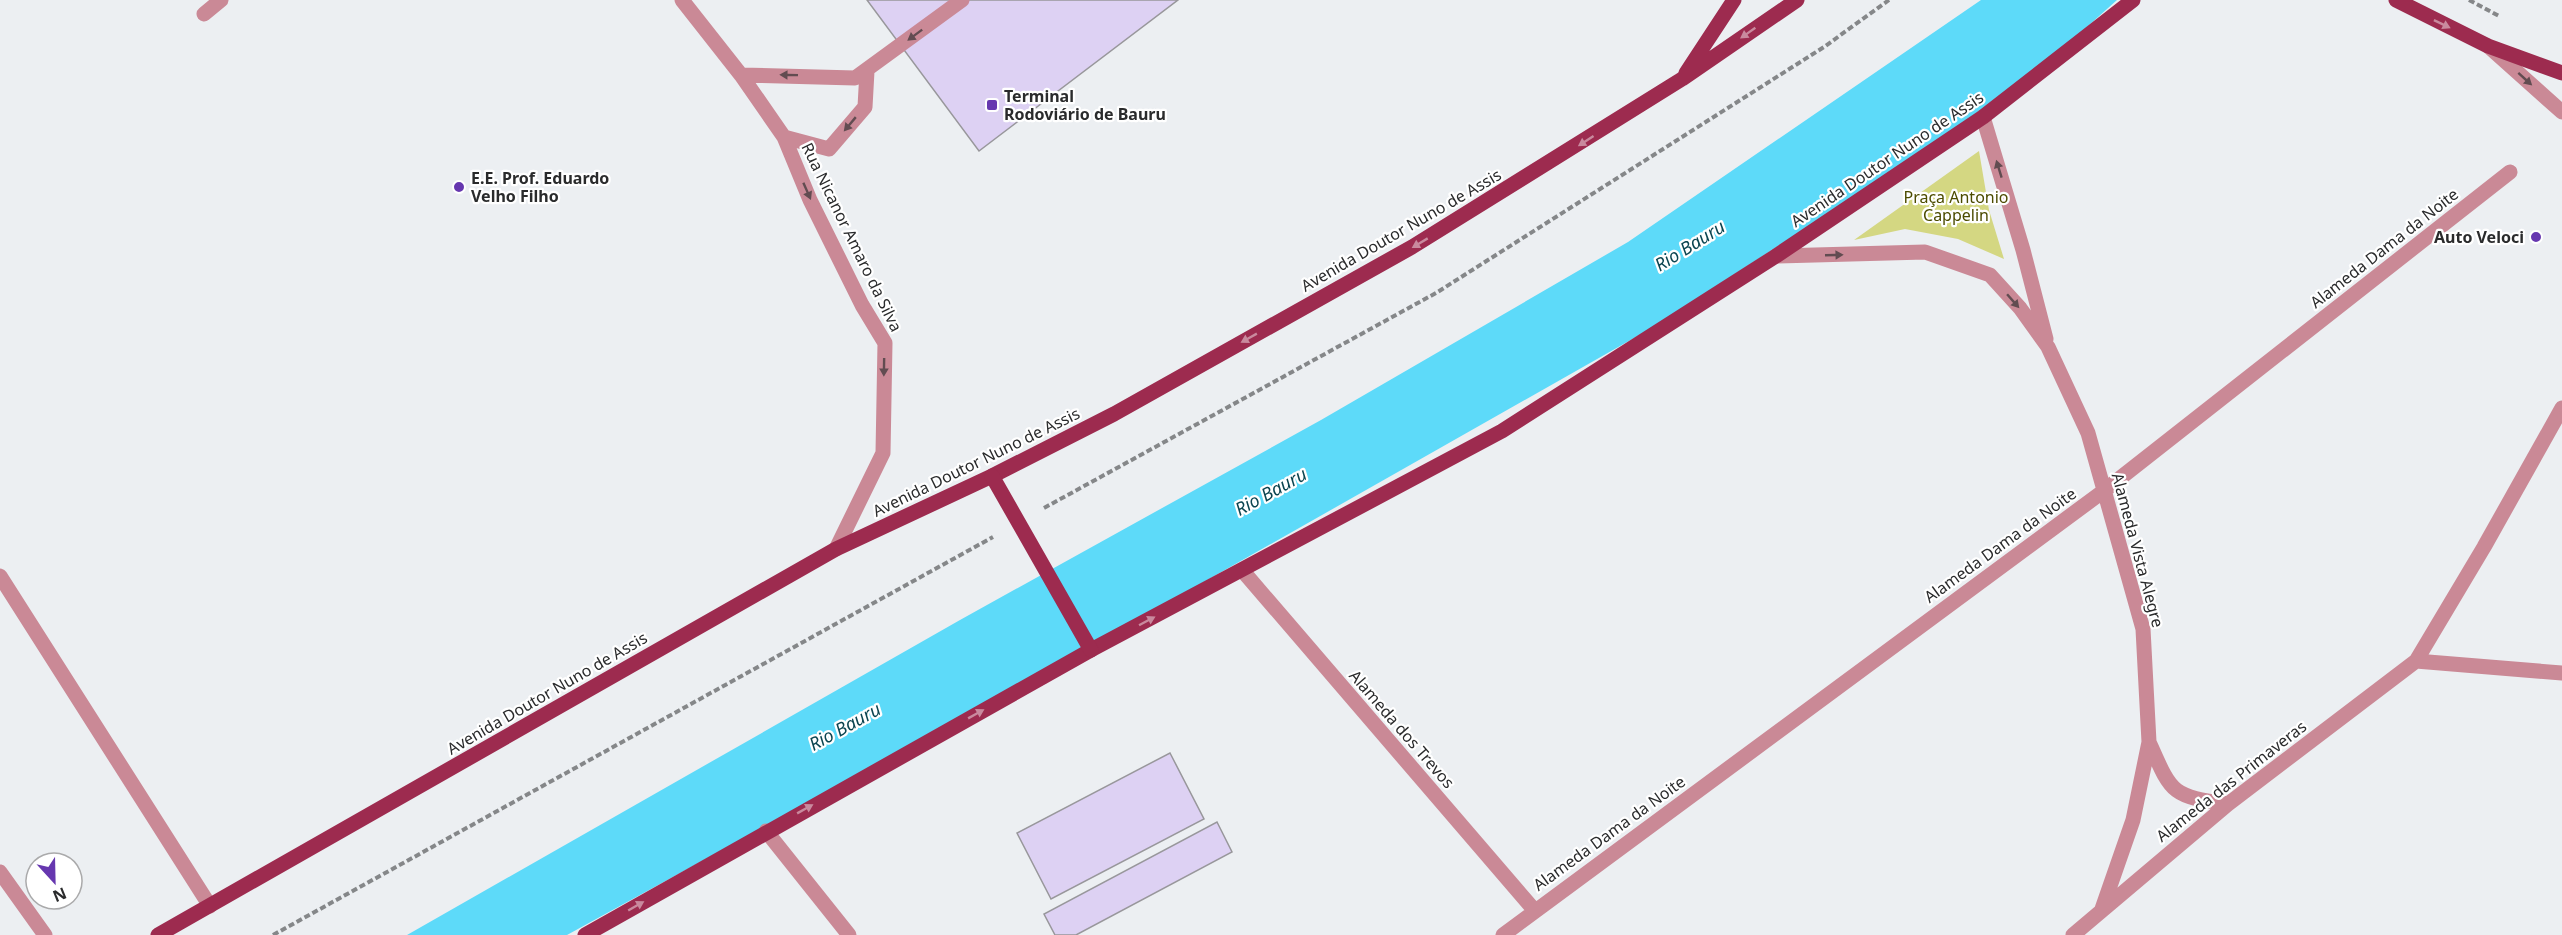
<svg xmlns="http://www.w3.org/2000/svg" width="2562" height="935" viewBox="0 0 2562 935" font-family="'Noto Sans',sans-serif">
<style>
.green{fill:#d4d782}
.water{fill:#5ddaf9}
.building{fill:#ddd1f3;stroke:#98979b;stroke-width:1.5}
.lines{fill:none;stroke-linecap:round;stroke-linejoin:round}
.path{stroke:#858789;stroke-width:4;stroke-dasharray:6 3;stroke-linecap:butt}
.minor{stroke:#ca8996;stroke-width:15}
.major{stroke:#9d2b4f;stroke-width:15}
.major-bridge{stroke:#9d2b4f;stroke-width:15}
.oneway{fill:#c98a9e}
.oneway2{fill:#624c51}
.poi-dot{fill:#6637af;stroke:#fff;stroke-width:2}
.labels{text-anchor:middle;stroke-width:4.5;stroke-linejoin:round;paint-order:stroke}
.poi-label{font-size:16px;font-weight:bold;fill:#2a2b2c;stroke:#fff;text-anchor:start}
.street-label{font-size:16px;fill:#2a2b2c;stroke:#fff}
.park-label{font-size:16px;fill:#4c4c00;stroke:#fff}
.water-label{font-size:18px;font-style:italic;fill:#0b4551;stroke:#fff}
</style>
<rect width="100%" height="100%" fill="#eceff2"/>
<!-- green -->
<path class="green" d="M1979,151L1989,210L2004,259L1958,239L1905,229L1854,240Z"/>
<!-- water -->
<path class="water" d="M1981,0H2117L2039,70L1920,154L1650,329L987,705L567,935H407L960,620L1321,420L1628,242Z"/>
<!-- building -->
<path class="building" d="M867,0H1178L979,151Z
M1170,753L1204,819L1051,899L1017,833Z
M1217,822L1232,852L1076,935H1055L1044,914Z"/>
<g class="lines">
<!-- path -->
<path class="path" d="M2469,0L2499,16
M1044,508L1436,293L1824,47L1889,0
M273,935L993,537"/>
<!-- minor -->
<path class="minor" d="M682,0L741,75L784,137L810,200L862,305L885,343L883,453L836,549
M204,14L221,0
M2488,46L2562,112
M741,75L855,78L962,0
M1983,117L2023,250L2046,339
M784,137L829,149L865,107L867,71
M1776,256L1925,252L1990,275L2020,308L2048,347L2088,433L2143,629L2149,742L2133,820L2102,909
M1242,570L1535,911
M0,576L210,906
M2416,661L2562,673
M2149,742C2172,794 2171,796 2228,804
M766,831L849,935
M0,872L45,935
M1503,935L2105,490L2510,172
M2073,935L2228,804L2416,661L2484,547L2562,408"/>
<!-- major -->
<path class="major" d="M2396,0L2488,46L2562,73
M1686,73L1734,0
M158,935L836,549L992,476L1114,414L1412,247L1682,79L1797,0
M585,935L1091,650L1502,431L1776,256L1983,117L2133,0"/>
<!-- major-bridge -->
<path class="major-bridge" d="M992,476L1091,650"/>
</g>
<!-- one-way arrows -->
<defs><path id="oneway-solid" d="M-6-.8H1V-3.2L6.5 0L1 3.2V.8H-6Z" transform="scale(1.5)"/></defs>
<g class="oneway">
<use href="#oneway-solid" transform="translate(2442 24) rotate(26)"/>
<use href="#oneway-solid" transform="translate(1748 33) rotate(145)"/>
<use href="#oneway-solid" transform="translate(1586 141) rotate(147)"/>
<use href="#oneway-solid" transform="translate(1420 243) rotate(149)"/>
<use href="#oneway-solid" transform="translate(1249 338) rotate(151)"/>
<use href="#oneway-solid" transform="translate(1147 621) rotate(-28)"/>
<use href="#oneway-solid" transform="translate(976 714) rotate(-29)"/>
<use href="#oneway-solid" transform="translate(805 809) rotate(-29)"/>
<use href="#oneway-solid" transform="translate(636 906) rotate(-30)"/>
</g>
<g class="oneway2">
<use href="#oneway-solid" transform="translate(915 35) rotate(143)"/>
<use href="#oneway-solid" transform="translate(789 75) rotate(-179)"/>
<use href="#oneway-solid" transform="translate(2525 79) rotate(42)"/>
<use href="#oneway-solid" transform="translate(850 124) rotate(130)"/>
<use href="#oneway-solid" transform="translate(1999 169) rotate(-107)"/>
<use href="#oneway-solid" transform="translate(807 191) rotate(66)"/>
<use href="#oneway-solid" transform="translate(1834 255) rotate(-2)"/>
<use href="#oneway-solid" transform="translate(2013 301) rotate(49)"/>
<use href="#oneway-solid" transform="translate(884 367) rotate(91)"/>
</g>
<!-- markers -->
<g class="poi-dot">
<rect x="986" y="99" width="12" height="12" rx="3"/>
<circle cx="459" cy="187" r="6"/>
<circle cx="2536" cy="237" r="6"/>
</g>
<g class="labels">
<!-- poi labels -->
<g class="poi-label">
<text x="1004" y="102">Terminal<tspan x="1004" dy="18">Rodoviário de Bauru</tspan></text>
<text x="471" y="184">E.E. Prof. Eduardo<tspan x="471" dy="18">Velho Filho</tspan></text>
<text x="2524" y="243" text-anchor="end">Auto Veloci</text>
</g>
<!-- street labels -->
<g class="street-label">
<text transform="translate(1887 159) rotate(-34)" y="6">Avenida Doutor Nuno de Assis</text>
<text transform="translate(1401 230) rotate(-30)" y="6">Avenida Doutor Nuno de Assis</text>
<text transform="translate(852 237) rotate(64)" y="6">Rua Nicanor Amaro da Silva</text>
<text transform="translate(2384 248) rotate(-38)" y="6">Alameda Dama da Noite</text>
<text transform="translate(976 462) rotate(-26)" y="6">Avenida Doutor Nuno de Assis</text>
<text transform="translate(2000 545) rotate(-36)" y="6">Alameda Dama da Noite</text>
<text transform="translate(2138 550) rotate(75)" y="6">Alameda Vista Alegre</text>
<text transform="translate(547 693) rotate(-30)" y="6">Avenida Doutor Nuno de Assis</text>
<text transform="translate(1402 729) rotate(49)" y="6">Alameda dos Trevos</text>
<text transform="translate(2231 781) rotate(-38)" y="6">Alameda das Primaveras</text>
<text transform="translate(1609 833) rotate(-36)" y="6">Alameda Dama da Noite</text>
</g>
<!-- park labels -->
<g class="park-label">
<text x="1956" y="203">Praça Antonio<tspan x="1956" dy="18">Cappelin</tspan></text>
</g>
<!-- water labels -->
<g class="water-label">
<text transform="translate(1690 246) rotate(-32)" y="6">Rio Bauru</text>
<text transform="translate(1271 492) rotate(-29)" y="6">Rio Bauru</text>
<text transform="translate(845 727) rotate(-29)" y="6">Rio Bauru</text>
</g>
</g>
<!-- north arrow -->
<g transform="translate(54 881) rotate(158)"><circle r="28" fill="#ffffff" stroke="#aaaaab" stroke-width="1.5"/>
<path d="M0-4.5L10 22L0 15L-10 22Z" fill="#6637af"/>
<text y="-9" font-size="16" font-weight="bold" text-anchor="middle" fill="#2a2b2c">N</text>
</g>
</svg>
